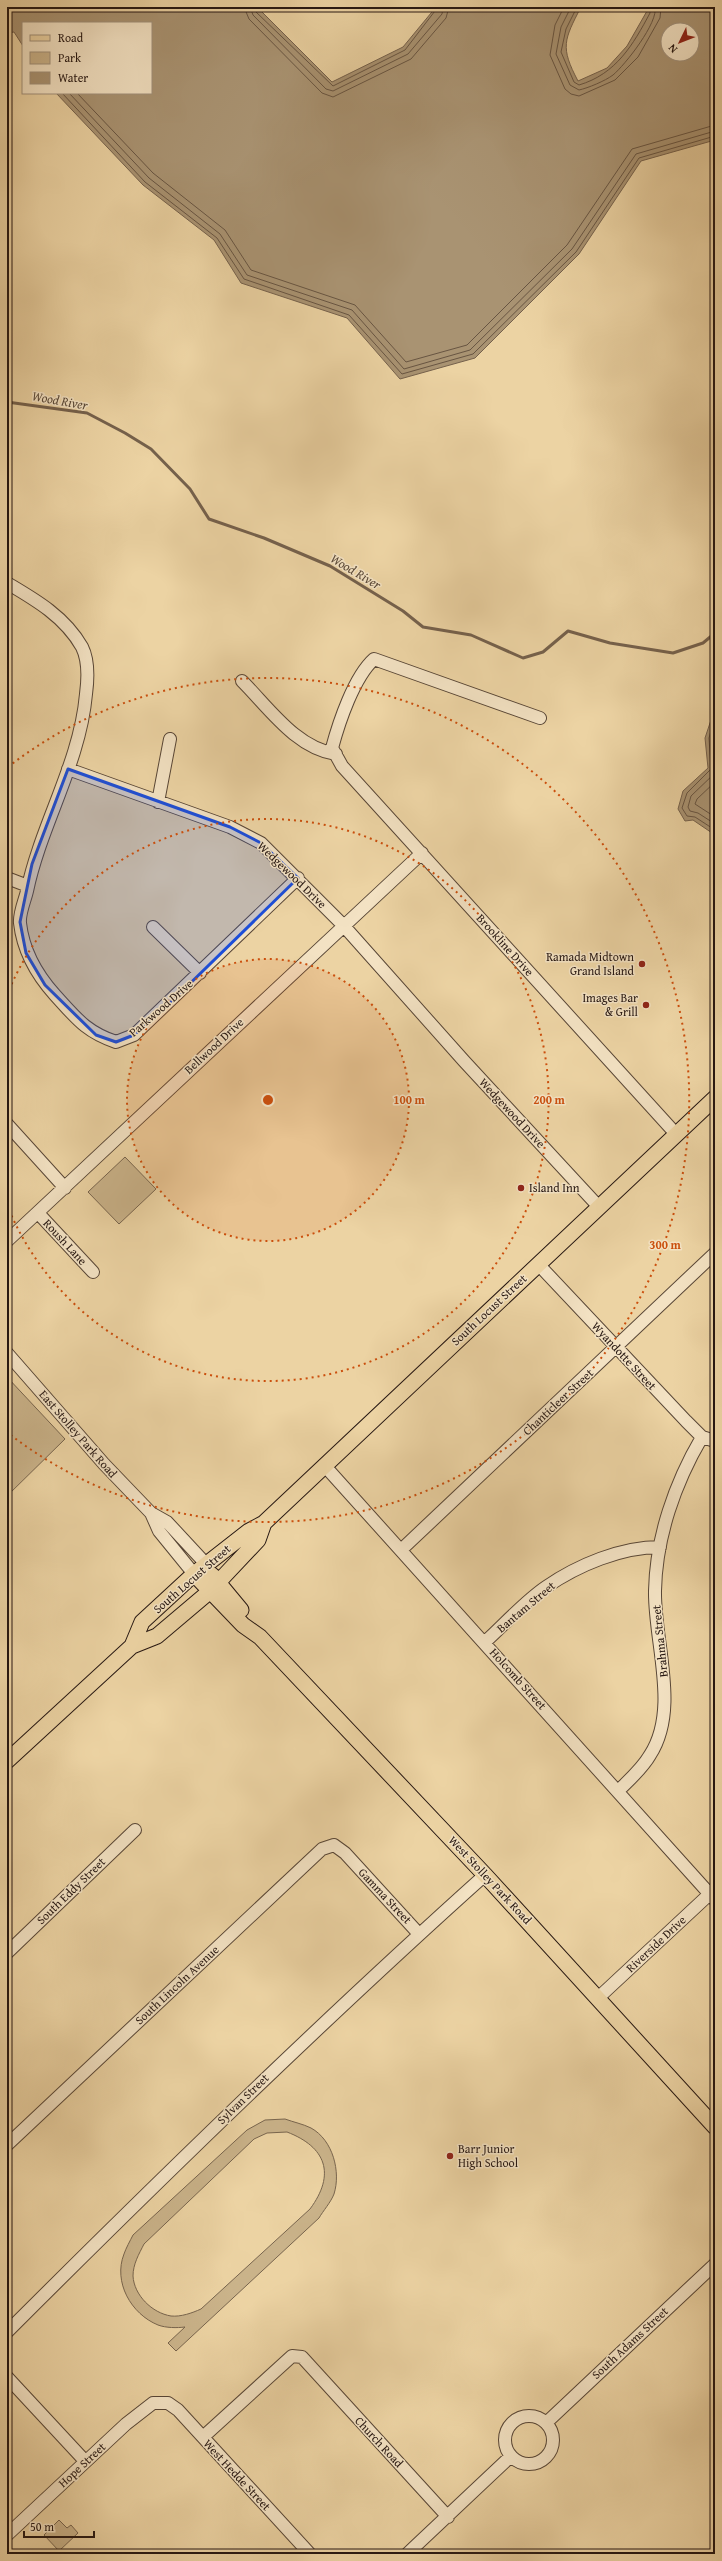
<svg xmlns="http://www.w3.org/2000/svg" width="722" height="2561" viewBox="0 0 722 2561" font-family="'Gentium Book Plus',serif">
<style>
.green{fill:#cab38a;stroke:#78654e;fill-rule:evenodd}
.water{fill:#a99372;stroke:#75614c;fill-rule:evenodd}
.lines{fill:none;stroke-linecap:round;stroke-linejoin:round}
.shore{stroke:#685542;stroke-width:1}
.stream{stroke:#75614c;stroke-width:3}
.minor-casing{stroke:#584636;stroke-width:14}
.major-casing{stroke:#261712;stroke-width:17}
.minor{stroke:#f3e2c3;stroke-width:12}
.major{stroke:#ecd3a3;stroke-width:15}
.marked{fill:#1d4ed8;fill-opacity:0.2;stroke:#1d4ed8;stroke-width:3;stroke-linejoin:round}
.ring{fill:none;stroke:#cb4f0d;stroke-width:2;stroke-dasharray:2 4}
.poi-dot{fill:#8f2418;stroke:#f3e2c3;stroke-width:1.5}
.labels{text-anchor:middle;stroke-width:3;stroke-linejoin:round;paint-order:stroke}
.street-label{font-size:12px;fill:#261712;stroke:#f3e2c3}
.poi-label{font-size:12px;fill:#261712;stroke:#f3e2c3;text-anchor:end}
.water-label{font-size:13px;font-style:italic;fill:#5a4938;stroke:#f3e2c3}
.centre{fill:#cb4f0d;stroke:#f3e2c3;stroke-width:2}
.ring-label{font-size:12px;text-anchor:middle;font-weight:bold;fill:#cb4f0d;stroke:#f3e2c3;stroke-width:3;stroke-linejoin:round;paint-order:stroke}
</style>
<rect width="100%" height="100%" fill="#ecd3a3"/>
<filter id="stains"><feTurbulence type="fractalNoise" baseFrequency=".005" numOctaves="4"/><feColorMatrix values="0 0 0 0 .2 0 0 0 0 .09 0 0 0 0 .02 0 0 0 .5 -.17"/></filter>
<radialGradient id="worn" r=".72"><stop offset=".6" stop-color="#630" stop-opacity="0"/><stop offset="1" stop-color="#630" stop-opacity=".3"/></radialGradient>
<!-- green -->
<path class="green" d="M125,1157L156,1189L119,1224L88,1192Z
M7,1377L65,1439L7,1496Z
M285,2119C293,2122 303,2124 311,2128C333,2140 341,2172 334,2194C331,2202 323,2211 319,2218L176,2351L168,2343L185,2327C177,2328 166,2328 158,2325C131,2314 113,2282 124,2254C126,2248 130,2241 133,2235L247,2130L265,2120ZM287,2132C326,2147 336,2174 310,2209L201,2309C192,2313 181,2317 171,2316C152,2313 134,2295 133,2276C133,2264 139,2254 144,2244L254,2139L267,2133Z
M59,2520L67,2528L71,2525L78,2533L59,2551L44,2535Z"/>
<!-- water -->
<path class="water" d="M7,7H257L332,82L403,47L436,7H581C564,40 560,47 578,81L607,68L627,46L647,11L645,7H715V140L641,161L579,254L475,358L400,379L347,318L241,283L214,240L143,185L56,93H151V23H23V46L14,32L7,33ZM668,30H692V54H668Z
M715,708V835L693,820L685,821L678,809L683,791L708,768L705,738Z"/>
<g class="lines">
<!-- shore -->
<path class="shore" d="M244,7L249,19L322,93L333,97L411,59L446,18L449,7
M250,7L253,15L326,89L333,91L408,54L442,14L443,7
M255,7L256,12L333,86L405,50L438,7
M564,7L555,25L550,55L565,89L571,94L579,96L615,80L638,57L660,18L661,7
M571,7L561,27L556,54L570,85L579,90C588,88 605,81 613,75C625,65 659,22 655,7
M577,7L566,29L561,52L574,82L579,85C616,74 633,45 650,13V7
M62,93L145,182L217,238L244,279L349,315L402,374L473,354L576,252L639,158L715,136
M69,93L149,178L220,234L247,275L352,310L404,369L470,350L572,249L636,154L715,131
M77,93L153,173L225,230L251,270L355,305L406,362L467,345L567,245L632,149L715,125
M715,716L709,738L711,769L687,793L682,808L687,816L695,817L715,830
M715,773L691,796L688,807L690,811L698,813L715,824
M715,782L697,799L695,804L715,817"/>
<!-- stream -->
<path class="stream" d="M7,402L87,413L125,433L151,449L190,489L209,519L264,538L330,566L403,611L423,627L471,635L523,658L543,652L568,631L610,643L673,653L703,643L715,633"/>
<!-- minor casing -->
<g class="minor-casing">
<path id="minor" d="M7,583C36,600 65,617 82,647C89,661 88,679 86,694C80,763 41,824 27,891C25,900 19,913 20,923C23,950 37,975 55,995C76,1018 86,1032 116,1042L134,1035L298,878
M242,681C269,708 296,748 336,754
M540,718L374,659C354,677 339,722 332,748L342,766L676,1134
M68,769L230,827L261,843L343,925L464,1061L599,1207
M158,802L170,739
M7,878L28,886
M153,927L200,973
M7,1124L65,1188
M38,1213L93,1272
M7,1241L422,853
M538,1264L686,1421L702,1437L715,1441
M7,1353L104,1464L151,1513L167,1522L206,1564
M324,1465L715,1900
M151,1513L159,1531L194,1574
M401,1550L715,1253
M485,1642C505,1624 524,1602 546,1587C578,1565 621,1547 660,1547
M618,1791C629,1780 642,1769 650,1755C680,1709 654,1642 655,1591C656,1537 675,1483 702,1437
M7,1953L135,1830
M598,1998L715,1889
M7,2145L322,1849L334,1845L345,1853L419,1934
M7,2332C163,2176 321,2022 485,1875
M7,2377L85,2461
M505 2440a24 24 0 1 1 48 0a24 24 0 1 1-48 0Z
M546,2423L715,2264
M203,2437L292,2356L302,2357L448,2517
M7,2535L126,2424L153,2403H168L178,2410L310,2554
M407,2554L511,2456"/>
</g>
<!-- major casing -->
<g class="major-casing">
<path id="major" d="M194,1574L243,1625L260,1637L485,1875L715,2127
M212,1575L241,1610
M132,1646L142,1622L194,1574L249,1531L264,1523L715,1098
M7,1761L132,1646L157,1636L209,1592L258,1540L264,1523"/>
</g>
<!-- minor -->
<use href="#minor" class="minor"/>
<!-- major -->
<use href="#major" class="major"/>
</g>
<!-- marked area -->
<path class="marked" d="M68,769L230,827L261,843L298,878L168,1005L134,1035L116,1042L96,1035L45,985L26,953L20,922L32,864Z"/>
<!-- distance rings -->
<circle cx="268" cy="1100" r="141" fill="#cb4f0d" fill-opacity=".12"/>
<g class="ring">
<circle cx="268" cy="1100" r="141"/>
<path d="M7 995A281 281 0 1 1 7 1205"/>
<path d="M8 767A422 422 0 1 1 8 1433"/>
</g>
<!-- markers -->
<g class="poi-dot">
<circle cx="642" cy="964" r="4"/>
<circle cx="646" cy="1005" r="4"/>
<circle cx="521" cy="1188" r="4"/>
<circle cx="450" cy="2156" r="4"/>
</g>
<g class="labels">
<!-- street labels -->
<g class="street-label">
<text transform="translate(292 875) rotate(44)" y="4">Wedgewood Drive</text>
<text transform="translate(505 945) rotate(48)" y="4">Brookline Drive</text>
<text transform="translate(161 1008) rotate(-41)" y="4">Parkwood Drive</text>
<text transform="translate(214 1046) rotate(-43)" y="4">Bellwood Drive</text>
<text transform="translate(512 1113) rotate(47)" y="4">Wedgewood Drive</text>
<text transform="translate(65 1242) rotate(47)" y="4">Roush Lane</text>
<text transform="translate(489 1310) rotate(-43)" y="4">South Locust Street</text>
<text transform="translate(624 1356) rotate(47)" y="4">Wyandotte Street</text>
<text transform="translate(558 1402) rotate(-43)" y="4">Chanticleer Street</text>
<text transform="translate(78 1434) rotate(49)" y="4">East Stolley Park Road</text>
<text transform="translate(192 1579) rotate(-41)" y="4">South Locust Street</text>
<text transform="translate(526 1607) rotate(-40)" y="4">Bantam Street</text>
<text transform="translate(660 1641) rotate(-96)" y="4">Brahma Street</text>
<text transform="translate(518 1679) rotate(48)" y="4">Holcomb Street</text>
<text transform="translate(490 1880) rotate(47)" y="4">West Stolley Park Road</text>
<text transform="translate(71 1891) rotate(-44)" y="4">South Eddy Street</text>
<text transform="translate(385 1896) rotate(47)" y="4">Gamma Street</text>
<text transform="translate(656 1944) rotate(-43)" y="4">Riverside Drive</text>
<text transform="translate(177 1985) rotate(-43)" y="4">South Lincoln Avenue</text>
<text transform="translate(243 2099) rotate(-44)" y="4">Sylvan Street</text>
<text transform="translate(630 2343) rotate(-43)" y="4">South Adams Street</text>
<text transform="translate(379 2442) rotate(47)" y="4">Church Road</text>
<text transform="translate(82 2465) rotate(-43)" y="4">Hope Street</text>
<text transform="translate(237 2475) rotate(47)" y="4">West Hedde Street</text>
</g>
<!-- poi labels -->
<g class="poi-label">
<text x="634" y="961">Ramada Midtown<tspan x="634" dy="14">Grand Island</tspan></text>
<text x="638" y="1002">Images Bar<tspan x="638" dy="14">&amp; Grill</tspan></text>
<text x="529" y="1192" text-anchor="start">Island Inn</text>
<text x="458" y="2153" text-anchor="start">Barr Junior<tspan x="458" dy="14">High School</tspan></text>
</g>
<!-- water labels -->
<g class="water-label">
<text transform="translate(60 400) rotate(10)" y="5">Wood River</text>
<text transform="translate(356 571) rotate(31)" y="5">Wood River</text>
</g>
</g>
<circle cx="268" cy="1100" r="6" class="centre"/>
<g class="ring-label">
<text x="409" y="1104">100 m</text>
<text x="549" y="1104">200 m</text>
<text x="665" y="1249">300 m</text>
</g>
<!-- margin -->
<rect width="722" height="2561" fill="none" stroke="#ecd3a3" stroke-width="24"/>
<rect x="8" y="8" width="706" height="2545" fill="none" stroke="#261712" stroke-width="2"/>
<rect x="12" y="12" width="698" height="2537" fill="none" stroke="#261712"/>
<!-- legend -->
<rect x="22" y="22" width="130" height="72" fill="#f3e2c3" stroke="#a1917c"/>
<rect x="30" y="35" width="20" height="6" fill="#ecd3a3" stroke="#a1917c"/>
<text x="58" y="42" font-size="12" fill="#261712">Road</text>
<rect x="30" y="52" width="20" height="12" fill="#cab38a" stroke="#a1917c"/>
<text x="58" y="62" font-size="12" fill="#261712">Park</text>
<rect x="30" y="72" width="20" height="12" fill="#a99372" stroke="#a1917c"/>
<text x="58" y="82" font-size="12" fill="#261712">Water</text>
<!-- north arrow -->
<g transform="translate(680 42) rotate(227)"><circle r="19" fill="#f3e2c3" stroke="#a1917c"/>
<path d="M0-3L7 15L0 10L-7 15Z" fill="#8f2418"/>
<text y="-6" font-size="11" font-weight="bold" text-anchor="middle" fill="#261712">N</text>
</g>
<!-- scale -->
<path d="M24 2531v6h70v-6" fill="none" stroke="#261712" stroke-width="2"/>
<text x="30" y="2531" font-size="12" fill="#261712" stroke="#f3e2c3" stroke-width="3" paint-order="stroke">50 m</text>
<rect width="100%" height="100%" filter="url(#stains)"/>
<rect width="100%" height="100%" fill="url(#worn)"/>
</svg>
